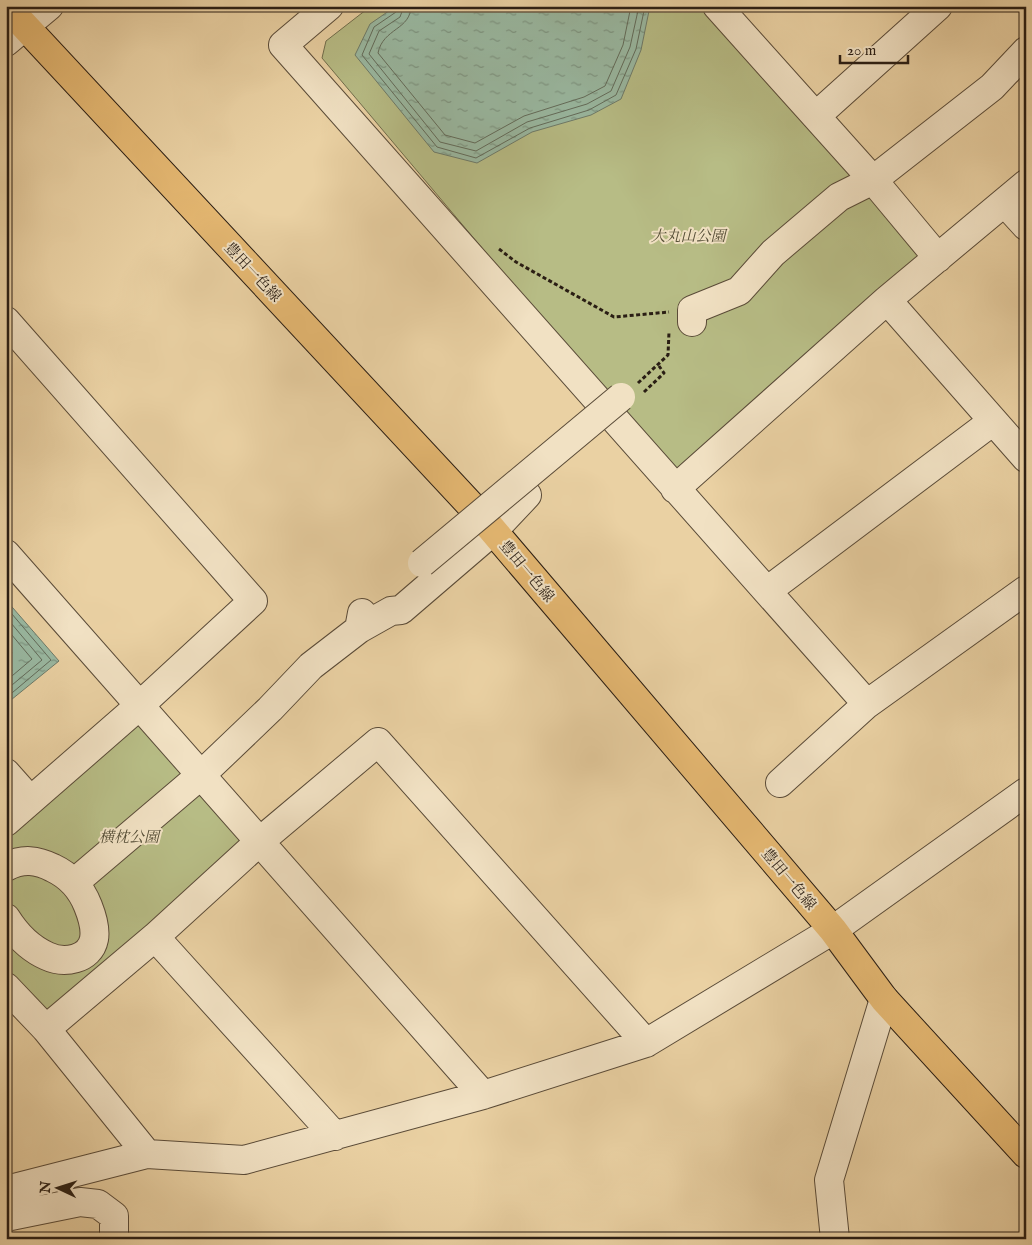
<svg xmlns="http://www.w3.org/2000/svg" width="1032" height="1245" viewBox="0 0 1032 1245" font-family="'IM FELL English','Noto Serif JP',serif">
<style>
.park{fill:#b7bc85;stroke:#706d4c}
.water{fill:url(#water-ripples);stroke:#6d7a69}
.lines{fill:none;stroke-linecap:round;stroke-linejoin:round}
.shore{stroke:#626b5a;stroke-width:1}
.minor-casing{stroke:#5a4b38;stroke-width:30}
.major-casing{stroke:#2a1e14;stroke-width:30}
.path{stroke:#2a1e14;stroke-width:3;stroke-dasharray:4 2.5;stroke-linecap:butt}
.minor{stroke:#f1e1c3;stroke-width:28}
.major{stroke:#e5b872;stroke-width:28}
.minor-bridge-casing{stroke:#5a4b38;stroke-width:30;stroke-linecap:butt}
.minor-bridge{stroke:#f1e1c3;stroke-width:28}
.labels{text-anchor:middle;stroke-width:4;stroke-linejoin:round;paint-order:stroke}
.park-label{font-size:15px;font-style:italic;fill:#544d36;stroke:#f1e1c3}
.street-label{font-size:15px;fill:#2a1e14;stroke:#f1e1c3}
</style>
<defs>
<pattern id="water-ripples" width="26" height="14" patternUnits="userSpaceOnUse" patternTransform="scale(1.25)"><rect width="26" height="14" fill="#99b8a1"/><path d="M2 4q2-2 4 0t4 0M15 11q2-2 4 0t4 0" fill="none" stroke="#7d9582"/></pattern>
</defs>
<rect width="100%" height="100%" fill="#ead1a3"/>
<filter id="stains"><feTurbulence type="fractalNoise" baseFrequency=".004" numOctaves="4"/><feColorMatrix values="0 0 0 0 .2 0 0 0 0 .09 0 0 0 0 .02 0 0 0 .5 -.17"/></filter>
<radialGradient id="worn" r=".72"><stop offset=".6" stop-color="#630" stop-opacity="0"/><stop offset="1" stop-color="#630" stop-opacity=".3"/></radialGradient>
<!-- park -->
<path class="park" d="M371,6H708L921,253L919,259L681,469L671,467L616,407L322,58L326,41Z
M134,724L146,727L242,836V847L50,1012H41L6,972V836Z"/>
<!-- water -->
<path class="water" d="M396,6H650L641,50L621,99L591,115L532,132L477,163L434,152L355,55L370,24Z
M6,600L59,661L6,704Z"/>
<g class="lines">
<!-- shore -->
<path class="shore" d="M398,6L396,12L374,27L362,55L437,147L476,158L530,128L589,110L616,95L636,49L645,6
M404,6L400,17L379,31L369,54L440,142L476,151L527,122L587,104L611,91L630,47L639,6
M411,6C411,30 383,28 378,53L445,135L475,143L524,116L584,97L605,86L623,45L631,6
M6,607L51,660L6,698
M6,617L42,660L6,690
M6,628L32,659L6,681"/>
<!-- minor casing -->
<g class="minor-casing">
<path id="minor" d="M329,6L283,45L867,704
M717,6L873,180L938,258
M6,42L49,6
M816,116L938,6
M1005,203L1026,226
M887,300L1026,458
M6,321L253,601L139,706L6,822
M692,322V310L739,291L773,253L839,197L873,180L992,87L1026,51
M675,489L887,300L1026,184
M6,554L483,1095
M767,591L993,421
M359,629L391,611L401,610L493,531L527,495
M6,773L30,800
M780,783L867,704L1026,590
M6,867C23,858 37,860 53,868C70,876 81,888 88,906C92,916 96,928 94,939C90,960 64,964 47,956C29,948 16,934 6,918
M75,882L201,775L270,709L311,666L359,629L362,613
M155,937L335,1136
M6,987L46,1029L147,1154
M46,1029L155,937L259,842L378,742L646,1043
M6,1190L147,1154L244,1160L483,1095L646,1043L833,930L1026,792
M6,1217L80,1202L98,1204L114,1216V1239
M835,1239L829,1180L884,999"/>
</g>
<!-- major casing -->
<g class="major-casing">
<path id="major" d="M6,6L478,513L833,930L884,999L1026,1154"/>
</g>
<!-- path -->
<path class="path" d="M499,249L516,262L614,317L669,312
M638,383L668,355L669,332
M644,392L664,373L659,366"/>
<!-- minor -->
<use href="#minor" class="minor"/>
<!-- major -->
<use href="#major" class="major"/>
<!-- minor-bridge casing -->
<g class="minor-bridge-casing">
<path id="minor-bridge" d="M422,563L621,397"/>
</g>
<!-- minor-bridge -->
<use href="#minor-bridge" class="minor-bridge"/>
</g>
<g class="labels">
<!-- park labels -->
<g class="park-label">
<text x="688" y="241">大丸山公園</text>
<text x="129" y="842">横枕公園</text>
</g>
<!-- street labels -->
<g class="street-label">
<text transform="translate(253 272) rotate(47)" y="5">豊田一色線</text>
<text transform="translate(527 571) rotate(50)" y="5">豊田一色線</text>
<text transform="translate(789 879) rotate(50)" y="5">豊田一色線</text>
</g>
</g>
<!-- margin -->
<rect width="1032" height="1245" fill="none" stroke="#ead1a3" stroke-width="25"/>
<rect x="8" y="8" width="1017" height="1230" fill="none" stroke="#2a1e14" stroke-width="2.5"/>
<rect x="12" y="12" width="1007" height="1220" fill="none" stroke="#2a1e14"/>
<!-- north arrow -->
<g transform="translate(58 1188) rotate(274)" stroke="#f1e1c3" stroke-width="4" paint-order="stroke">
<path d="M0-4L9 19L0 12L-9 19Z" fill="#2a1e14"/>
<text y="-8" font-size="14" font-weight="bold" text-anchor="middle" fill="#2a1e14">N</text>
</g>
<!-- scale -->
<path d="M840 55v8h68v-8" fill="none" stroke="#2a1e14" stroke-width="2.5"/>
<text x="847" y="55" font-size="15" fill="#2a1e14" stroke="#f1e1c3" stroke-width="4" paint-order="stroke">20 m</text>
<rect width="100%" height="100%" filter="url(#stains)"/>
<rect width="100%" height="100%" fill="url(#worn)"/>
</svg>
